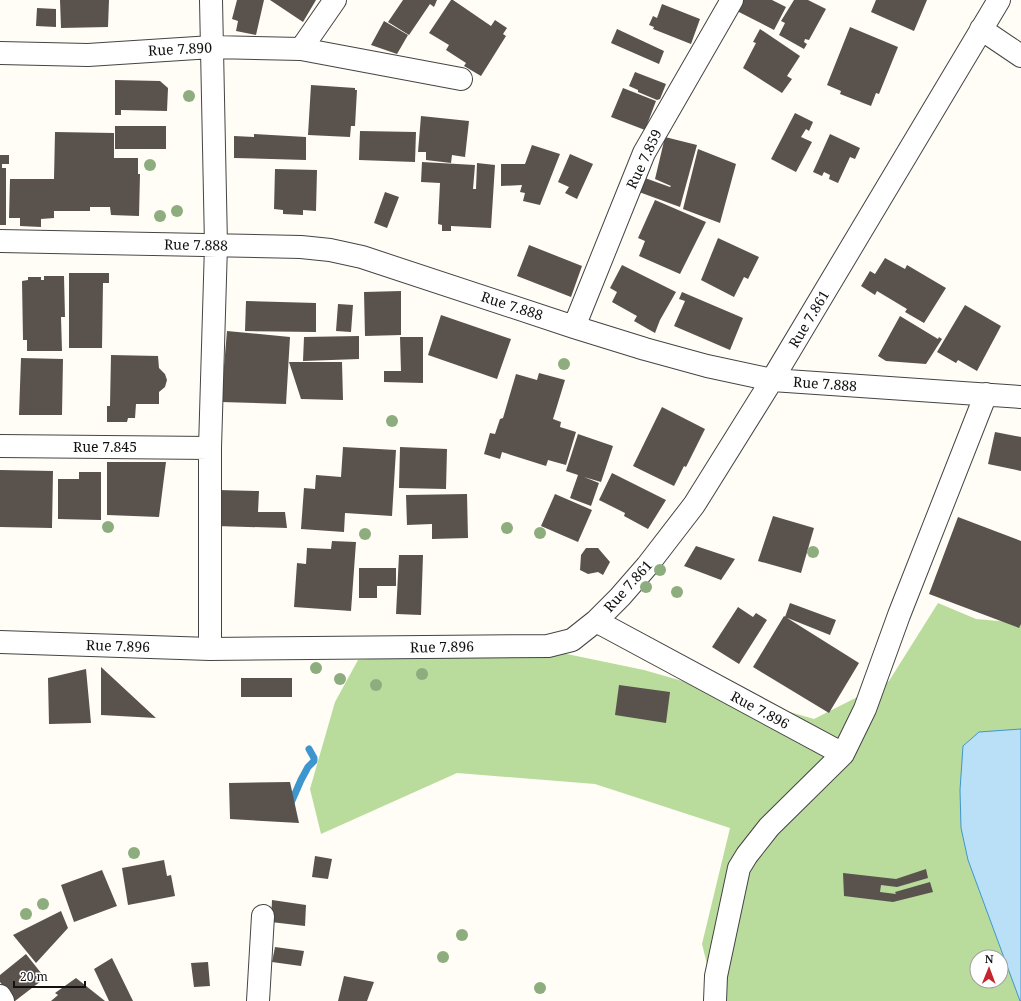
<svg xmlns="http://www.w3.org/2000/svg" width="1021" height="1001" viewBox="0 0 1021 1001" font-family="'Noto Serif',serif">
<style>
.forest{fill:#b9dc9c;fill-rule:evenodd}
.water{fill:#b9e0f7;stroke:#3f96cf}
.lines{fill:none;stroke-linecap:round;stroke-linejoin:round}
.stream{stroke:#3f96cf;stroke-width:7}
.building{fill:#5a524d}
.minor-casing{stroke:#444;stroke-width:24}
.minor{stroke:#fff;stroke-width:22}
.tree{fill:#8dad7f}
.labels{text-anchor:middle;stroke-width:4;stroke-linejoin:round;paint-order:stroke}
.street-label{font-size:14px;fill:#111;stroke:#fff}
</style>
<rect width="100%" height="100%" fill="#fffdf5"/>
<!-- forest -->
<path class="forest" d="M938,603L976,619L1021,623V1001H716L702,944L730,828L595,784L457,773L321,834L310,789L335,702L358,660L533,647L644,670L814,719L889,681ZM977,957H1001V981H977Z"/>
<!-- water -->
<path class="water" d="M1021,729V1001H1020L968,860L961,828L960,790L963,746L979,732Z"/>
<g class="lines">
<!-- stream -->
<path class="stream" d="M290,805L301,780L308,767L314,761V758L309,749"/>
</g>
<!-- building -->
<path class="building" d="M60,0H109L108,27L61,28Z
M237,0H264L256,35L236,31L238,21L232,19Z
M270,0H316L303,22Z
M403,0H437L434,7L430,4L409,35L388,22Z
M451,0H453L491,26L495,20L507,28L503,34L506,36L481,76L464,66L466,63L446,50L449,45L429,33Z
M740,0H772L786,7L774,30L735,10Z
M794,0H808L826,9L809,40L805,39L804,42L807,44L804,49L779,35L785,23L781,21Z
M876,0H927L914,31L871,12Z
M662,4L700,19L691,44L653,29L654,27L649,25L653,16L657,18Z
M37,8L56,9V27L36,26Z
M384,21L408,35L397,54L371,45Z
M850,27L898,47L879,94L876,93L871,106L840,94L841,91L827,85Z
M617,29L664,51L659,64L611,43Z
M760,29L800,56L787,76L792,79L782,93L743,68L756,43L753,42Z
M635,72L666,84L660,99L657,100L638,92V90L629,86Z
M115,80L160,81L168,88L167,111L121,110V115H115Z
M311,85L355,88V90H357L355,126H351L350,137L308,135Z
M623,88L656,101L645,130L611,117Z
M795,113L813,122L809,131L806,129L801,137L812,142L796,172L771,159Z
M421,116L469,121L465,157L452,155L451,163L426,160V152H418Z
M115,126H166V149H115Z
M360,131L416,132L415,162L359,160Z
M55,132L114,133V158H138V174H140L139,216L111,215L110,207H90V211H54V218L41,219V227L20,226V218H9L10,179H54Z
M254,134L306,137V160L234,158V136L254,137Z
M830,134L860,148L855,159L850,157L838,183L829,179L830,175L824,172L822,176L813,172Z
M665,137L697,145L680,207L639,192L645,178L670,187L671,186L655,179Z
M532,145L560,154L540,205L523,201L525,193L520,192L522,185L501,186V164H525Z
M698,149L736,164L720,223L683,209Z
M570,154L593,164L577,199L565,193L569,187L558,182Z
M0,155H9V164H2V168H6V225H0Z
M422,162L475,165L473,189H476L477,163L495,165L491,228L451,226V231H442V225L438,224L440,183L421,182Z
M275,169L317,170L316,211L303,210V215L283,214V210L274,209Z
M385,192L399,197L387,228L374,223Z
M655,200L706,222L680,274L639,256L645,241L638,238Z
M718,238L759,257L748,279L744,277L734,297L701,280Z
M529,245L582,266L571,297L517,276Z
M885,258L905,269L907,265L946,288L924,323L905,312L907,309L877,291L875,295L861,286L870,271L875,274Z
M622,265L676,292L660,320L655,333L634,321L637,316L612,302L617,292L610,288Z
M69,273H109V283H103L102,348H69Z
M44,276H64L65,317H61L62,351H27V340H23L22,281L28,280V277H41V280H44Z
M401,291V335L365,336L364,292Z
M682,292L743,318L730,350L674,326L685,301L679,299Z
M246,301L316,303V332L245,331Z
M338,304L353,305L351,332L336,331Z
M965,305L1001,326L977,371L958,360L956,363L937,352Z
M441,315L511,339L497,379L428,355Z
M900,316L938,339L939,337L942,339L926,364L886,361L878,356Z
M227,331L290,337L286,404L221,402Z
M359,336V359L303,361L304,337Z
M400,337H423V383L384,382V371H401Z
M111,355L158,356L159,368L165,374L167,380L165,387L159,392V404H136L135,418H128L127,422H107V406H110Z
M21,358L63,359L62,415H19Z
M289,362H342L343,400L301,399Z
M539,373L565,380L553,419L561,422L560,427L576,432L566,465L548,460L546,466L502,452L500,459L484,454L490,433L495,434L500,419L503,418L516,374L537,380Z
M662,407L705,429L686,467L684,466L674,486L633,466Z
M995,432L1021,437V471L988,464Z
M578,434L613,446L601,482L584,477L599,483L591,506L570,498L578,475L566,471Z
M343,447L396,450L392,516L345,513L344,532L301,529L304,488L315,489L316,475L341,477Z
M400,447L447,449L446,489L399,488Z
M107,462H166L159,517L107,515Z
M0,470L53,471L52,528L0,527Z
M79,472H101V520L58,519V479H79Z
M612,473L666,500L648,529L624,516L625,513L599,500Z
M218,490L259,491L258,512H285L287,528L216,526Z
M467,494L468,538L432,539V524L407,525L406,495Z
M555,494L592,510L578,542L541,526Z
M773,516L814,528L801,573L758,561Z
M958,517L1021,541V624L1019,628L929,594Z
M332,541L356,542L351,611L294,607L297,563L306,564L307,548L331,549Z
M696,546L735,559L721,580L684,566Z
M586,548H598L610,562L603,575L598,572L588,574L580,570L581,555Z
M399,555H423L421,615L396,614Z
M359,568H396V586H377V598H359Z
M790,603L836,620L830,635L785,617Z
M738,607L753,617L756,613L767,620L739,664L712,647Z
M784,616L859,663L829,713L753,667Z
M101,667L156,718L101,715Z
M86,669L91,723L49,724L48,678Z
M241,678H292V697H241Z
M619,685L670,692L666,723L615,715Z
M290,782L299,823L230,819L229,783Z
M315,856L332,859L328,879L312,877Z
M164,860L167,876L171,875L175,896L128,905L122,868Z
M926,869L928,878L897,887L881,885L880,892L896,894L895,892L930,882L933,892L893,902L844,896L843,873L896,879Z
M102,870L117,906L74,922L61,885Z
M272,900L306,905L305,926L271,922Z
M61,911L68,928L36,963L13,935Z
M275,947L304,951L301,966L272,962Z
M26,954L45,978L15,1001L0,982V975Z
M112,958L133,1001H109L94,969Z
M208,962L210,986L194,987L191,963Z
M344,976L374,982L367,1001H338Z
M76,978L105,1001H51L58,995L55,993Z"/>
<g class="lines">
<!-- minor casing -->
<g class="minor-casing">
<path id="minor" d="M981,29L1021,56
M301,49L461,79
M0,53L88,55L212,47L301,49L335,0
M0,241L301,247L330,250L362,257L574,327L645,349L707,366L772,380L1021,397
M574,327L644,153L732,0
M0,446L210,448
M596,621L620,597L647,566L694,505L772,380L999,0
M0,642L210,649L548,646L572,640L596,621L843,754
M210,649V448L216,245L211,0
M0,996L3,1001
M258,1001L263,916
M715,1001L716,976L739,868L747,855L769,827L843,754L865,709L899,615L986,394"/>
</g>
<!-- minor -->
<use href="#minor" class="minor"/>
</g>
<!-- trees -->
<g class="tree">
<circle cx="189" cy="96" r="6"/>
<circle cx="150" cy="165" r="6"/>
<circle cx="177" cy="211" r="6"/>
<circle cx="160" cy="216" r="6"/>
<circle cx="564" cy="364" r="6"/>
<circle cx="392" cy="421" r="6"/>
<circle cx="108" cy="527" r="6"/>
<circle cx="507" cy="528" r="6"/>
<circle cx="540" cy="533" r="6"/>
<circle cx="365" cy="534" r="6"/>
<circle cx="813" cy="552" r="6"/>
<circle cx="660" cy="570" r="6"/>
<circle cx="646" cy="587" r="6"/>
<circle cx="677" cy="592" r="6"/>
<circle cx="316" cy="668" r="6"/>
<circle cx="422" cy="674" r="6"/>
<circle cx="340" cy="679" r="6"/>
<circle cx="376" cy="685" r="6"/>
<circle cx="134" cy="853" r="6"/>
<circle cx="43" cy="904" r="6"/>
<circle cx="26" cy="914" r="6"/>
<circle cx="462" cy="935" r="6"/>
<circle cx="443" cy="957" r="6"/>
<circle cx="540" cy="988" r="6"/>
</g>
<g class="labels">
<!-- street labels -->
<g class="street-label">
<text transform="translate(180 49) rotate(-3)" y="5">Rue 7.890</text>
<text transform="translate(644 159) rotate(-65)" y="5">Rue 7.859</text>
<text transform="translate(196 245) rotate(1)" y="5">Rue 7.888</text>
<text transform="translate(512 306) rotate(18)" y="5">Rue 7.888</text>
<text transform="translate(809 319) rotate(-59)" y="5">Rue 7.861</text>
<text transform="translate(825 384) rotate(4)" y="5">Rue 7.888</text>
<text x="105" y="452">Rue 7.845</text>
<text transform="translate(628 586) rotate(-48)" y="5">Rue 7.861</text>
<text transform="translate(118 646) rotate(2)" y="5">Rue 7.896</text>
<text transform="translate(442 647) rotate(-1)" y="5">Rue 7.896</text>
<text transform="translate(760 710) rotate(28)" y="5">Rue 7.896</text>
</g>
</g>
<!-- north arrow -->
<g transform="translate(989 969) rotate(1)"><circle r="19" fill="#ffffff" stroke="#a0a0a0"/>
<path d="M0-3L7 15L0 10L-7 15Z" fill="#c4262e"/>
<text y="-6" font-size="11" font-weight="bold" text-anchor="middle" fill="#111111">N</text>
</g>
<!-- scale -->
<path d="M14 981v6h71v-6" fill="none" stroke="#111111" stroke-width="2"/>
<text x="20" y="981" font-size="12" fill="#111111" stroke="#ffffff" stroke-width="3" paint-order="stroke">20 m</text>
</svg>
